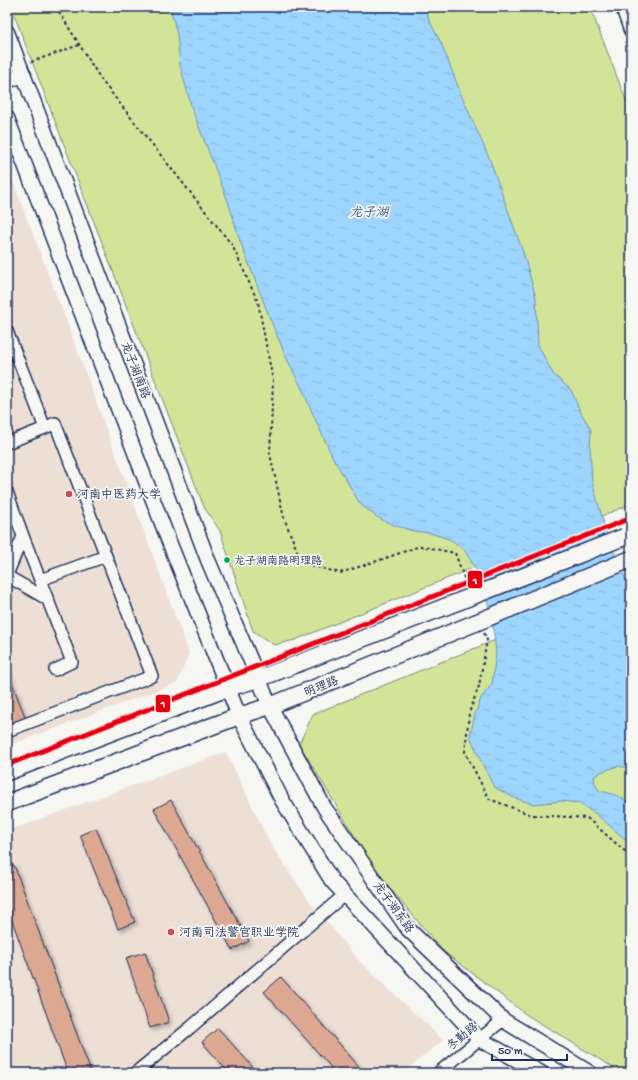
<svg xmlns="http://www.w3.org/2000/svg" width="638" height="1080" viewBox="0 0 638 1080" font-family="'Gochi Hand','LXGW WenKai TC',sans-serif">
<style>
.built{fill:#eedfd5}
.green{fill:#d2e498;stroke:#768a7b}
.water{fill:url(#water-ripples);stroke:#6a93bd}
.building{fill:#dda892;stroke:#1b2f5e;filter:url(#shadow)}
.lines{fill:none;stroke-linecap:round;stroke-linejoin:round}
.minor-casing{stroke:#1b2f5e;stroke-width:14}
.tertiary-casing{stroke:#1b2f5e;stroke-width:17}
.secondary-casing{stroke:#1b2f5e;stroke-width:19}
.path{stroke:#1b2f5e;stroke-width:2;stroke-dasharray:3 3;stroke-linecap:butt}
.minor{stroke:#f6f6f2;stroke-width:11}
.tertiary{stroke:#f6f6f2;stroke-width:14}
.secondary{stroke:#f6f6f2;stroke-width:16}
.secondary-bridge-casing{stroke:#1b2f5e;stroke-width:19;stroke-linecap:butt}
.secondary-bridge{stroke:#f6f6f2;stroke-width:16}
.metro-1-casing{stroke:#f6f6f2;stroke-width:8}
.metro-1{stroke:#e60012;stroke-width:5}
.poi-dot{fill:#d1495b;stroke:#f6f6f2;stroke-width:1.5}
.bus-dot{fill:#00a651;stroke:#f6f6f2;stroke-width:1.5}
.labels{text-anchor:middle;stroke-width:3.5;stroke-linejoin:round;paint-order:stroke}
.bus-label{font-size:11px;fill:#1b2f5e;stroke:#f6f6f2;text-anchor:start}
.street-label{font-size:12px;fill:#1b2f5e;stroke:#f6f6f2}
.poi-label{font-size:12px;fill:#1b2f5e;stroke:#f6f6f2;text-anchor:start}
.water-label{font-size:13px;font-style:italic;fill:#3c5886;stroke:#f6f6f2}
.line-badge{stroke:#f6f6f2;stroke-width:1.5}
.badge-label{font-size:11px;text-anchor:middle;font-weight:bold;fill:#fff}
</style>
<defs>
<pattern id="water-ripples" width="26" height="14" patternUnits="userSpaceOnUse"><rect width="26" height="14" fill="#9ed5fd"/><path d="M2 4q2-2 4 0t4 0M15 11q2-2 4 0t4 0" fill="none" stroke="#88b7db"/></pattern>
<filter id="shadow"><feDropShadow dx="2.5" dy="2.5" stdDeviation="2" flood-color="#0004"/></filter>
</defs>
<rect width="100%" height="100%" fill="#f6f6f2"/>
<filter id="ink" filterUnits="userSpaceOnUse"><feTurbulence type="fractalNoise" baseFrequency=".025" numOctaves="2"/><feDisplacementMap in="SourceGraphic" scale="8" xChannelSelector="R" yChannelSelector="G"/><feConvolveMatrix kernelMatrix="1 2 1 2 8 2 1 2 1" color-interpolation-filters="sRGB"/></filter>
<g filter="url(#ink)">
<!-- built -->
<path class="built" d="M7,166L72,336L189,653L177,683L7,746Z
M226,752L271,845L310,902L361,963L443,1040L403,1073H7V831Z"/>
<!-- green -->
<path class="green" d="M11,7H590L631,113V504L295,640L274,645L253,631L220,531L204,507Z
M631,585V1073H622L527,1015L442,950L377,873L299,744L313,714Z"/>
<!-- water -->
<path class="water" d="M170,7H425L429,20L441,43L463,99L490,160L524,255L536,298L538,345L553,374L571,390L579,409L591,430L590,448L592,482L608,538L631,592V768L618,766L601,772L594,777L595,784L599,791C611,793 623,796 631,806V844L596,814L578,803L561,801L534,804L514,798L494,787L481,761L470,736L475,714L481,698L492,684L496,653L492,616L482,585L476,570L464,549L449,539L430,533L413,531L391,524L377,517L360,504L345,478L334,460L316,421L304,393L286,357L271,321L240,241L228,201L192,109L180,65L177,34Z"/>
<!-- building -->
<path class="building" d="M7,670L27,722L12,727L7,714Z
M171,800L249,941L232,950L154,809Z
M96,828L135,922L118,929L80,835Z
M14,865L91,1072L89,1073H68L7,907V868Z
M145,952L169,1022L150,1028L126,958Z
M281,977L363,1071L360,1073H336L264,992Z
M218,1028L258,1073H229L202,1042Z"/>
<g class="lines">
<!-- minor casing -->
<g class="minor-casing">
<path id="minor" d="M7,331L45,428L55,423L152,676L7,731
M7,443L45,428
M7,492L23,536L7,575
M23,536L72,662L55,670
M7,576L47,599
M40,580L106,556
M135,1073L191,1027L344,895
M438,1073L503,1020"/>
</g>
<!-- tertiary casing -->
<g class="tertiary-casing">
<path id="tertiary" d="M623,7L631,30
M7,32L208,560L270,706L324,807L408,929L503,1020L590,1073
M7,81L24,75
M7,118L168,539L239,716L282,800L332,881L479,1039L541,1073"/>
</g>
<!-- secondary casing -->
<g class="secondary-casing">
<path id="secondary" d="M7,772L228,688L258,679L460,601
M7,803L239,716L270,706L475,623"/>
</g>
<!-- path -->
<path class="path" d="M56,7L102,81L232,245L258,302L273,381L270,454L284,518L302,563L340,573L380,560L420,546L455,553L467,586
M31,62L79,45
M484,633L487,640L479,686L469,713L465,752L489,799L532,815L587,818L627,853L631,861"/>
<!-- minor -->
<use href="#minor" class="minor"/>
<!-- tertiary -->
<use href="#tertiary" class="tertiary"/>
<!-- secondary -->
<use href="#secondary" class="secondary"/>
<!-- secondary-bridge casing -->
<g class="secondary-bridge-casing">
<path id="secondary-bridge" d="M460,601L624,537
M475,623L631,559"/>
</g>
<!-- secondary-bridge -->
<use href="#secondary-bridge" class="secondary-bridge"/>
<!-- metro-1 casing -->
<g class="metro-1-casing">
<path id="metro-1" d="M7,765L631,518"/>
</g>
<!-- metro-1 -->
<use href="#metro-1" class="metro-1"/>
</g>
</g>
<!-- markers -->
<g class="poi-dot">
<circle cx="69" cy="494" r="4"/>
<circle cx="171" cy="932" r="4"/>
</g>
<circle class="bus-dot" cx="227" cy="560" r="3.5"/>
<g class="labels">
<!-- bus labels -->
<g class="bus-label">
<text x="234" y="564">龙子湖南路明理路</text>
</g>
<!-- street labels -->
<g class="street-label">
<text transform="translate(136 370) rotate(69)" y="4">龙子湖南路</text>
<text transform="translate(321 686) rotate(-22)" y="4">明理路</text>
<text transform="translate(394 907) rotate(54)" y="4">龙子湖东路</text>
<text transform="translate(462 1036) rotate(-39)" y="4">冬勤路</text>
</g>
<!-- poi labels -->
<g class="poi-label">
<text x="77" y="498">河南中医药大学</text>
<text x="179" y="936">河南司法警官职业学院</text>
</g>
<!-- water labels -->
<g class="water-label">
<text x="369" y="216">龙子湖</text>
</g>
</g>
<g class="line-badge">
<rect x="467" y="570" width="16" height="19" rx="4" fill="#e60012"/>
<rect x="155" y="694" width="16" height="19" rx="4" fill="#e60012"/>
</g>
<g class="badge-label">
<text x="475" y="584">1</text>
<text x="163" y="707">1</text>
</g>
<!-- margin -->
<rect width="638" height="1080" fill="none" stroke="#f6f6f2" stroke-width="24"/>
<rect x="12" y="12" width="614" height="1056" fill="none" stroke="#1b2f5e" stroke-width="1.5" filter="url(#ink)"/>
<!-- scale -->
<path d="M492 1054v6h75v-6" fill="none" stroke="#1b2f5e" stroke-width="2"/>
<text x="498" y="1054" font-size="12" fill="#1b2f5e" stroke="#f6f6f2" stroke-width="3" paint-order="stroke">50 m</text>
</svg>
